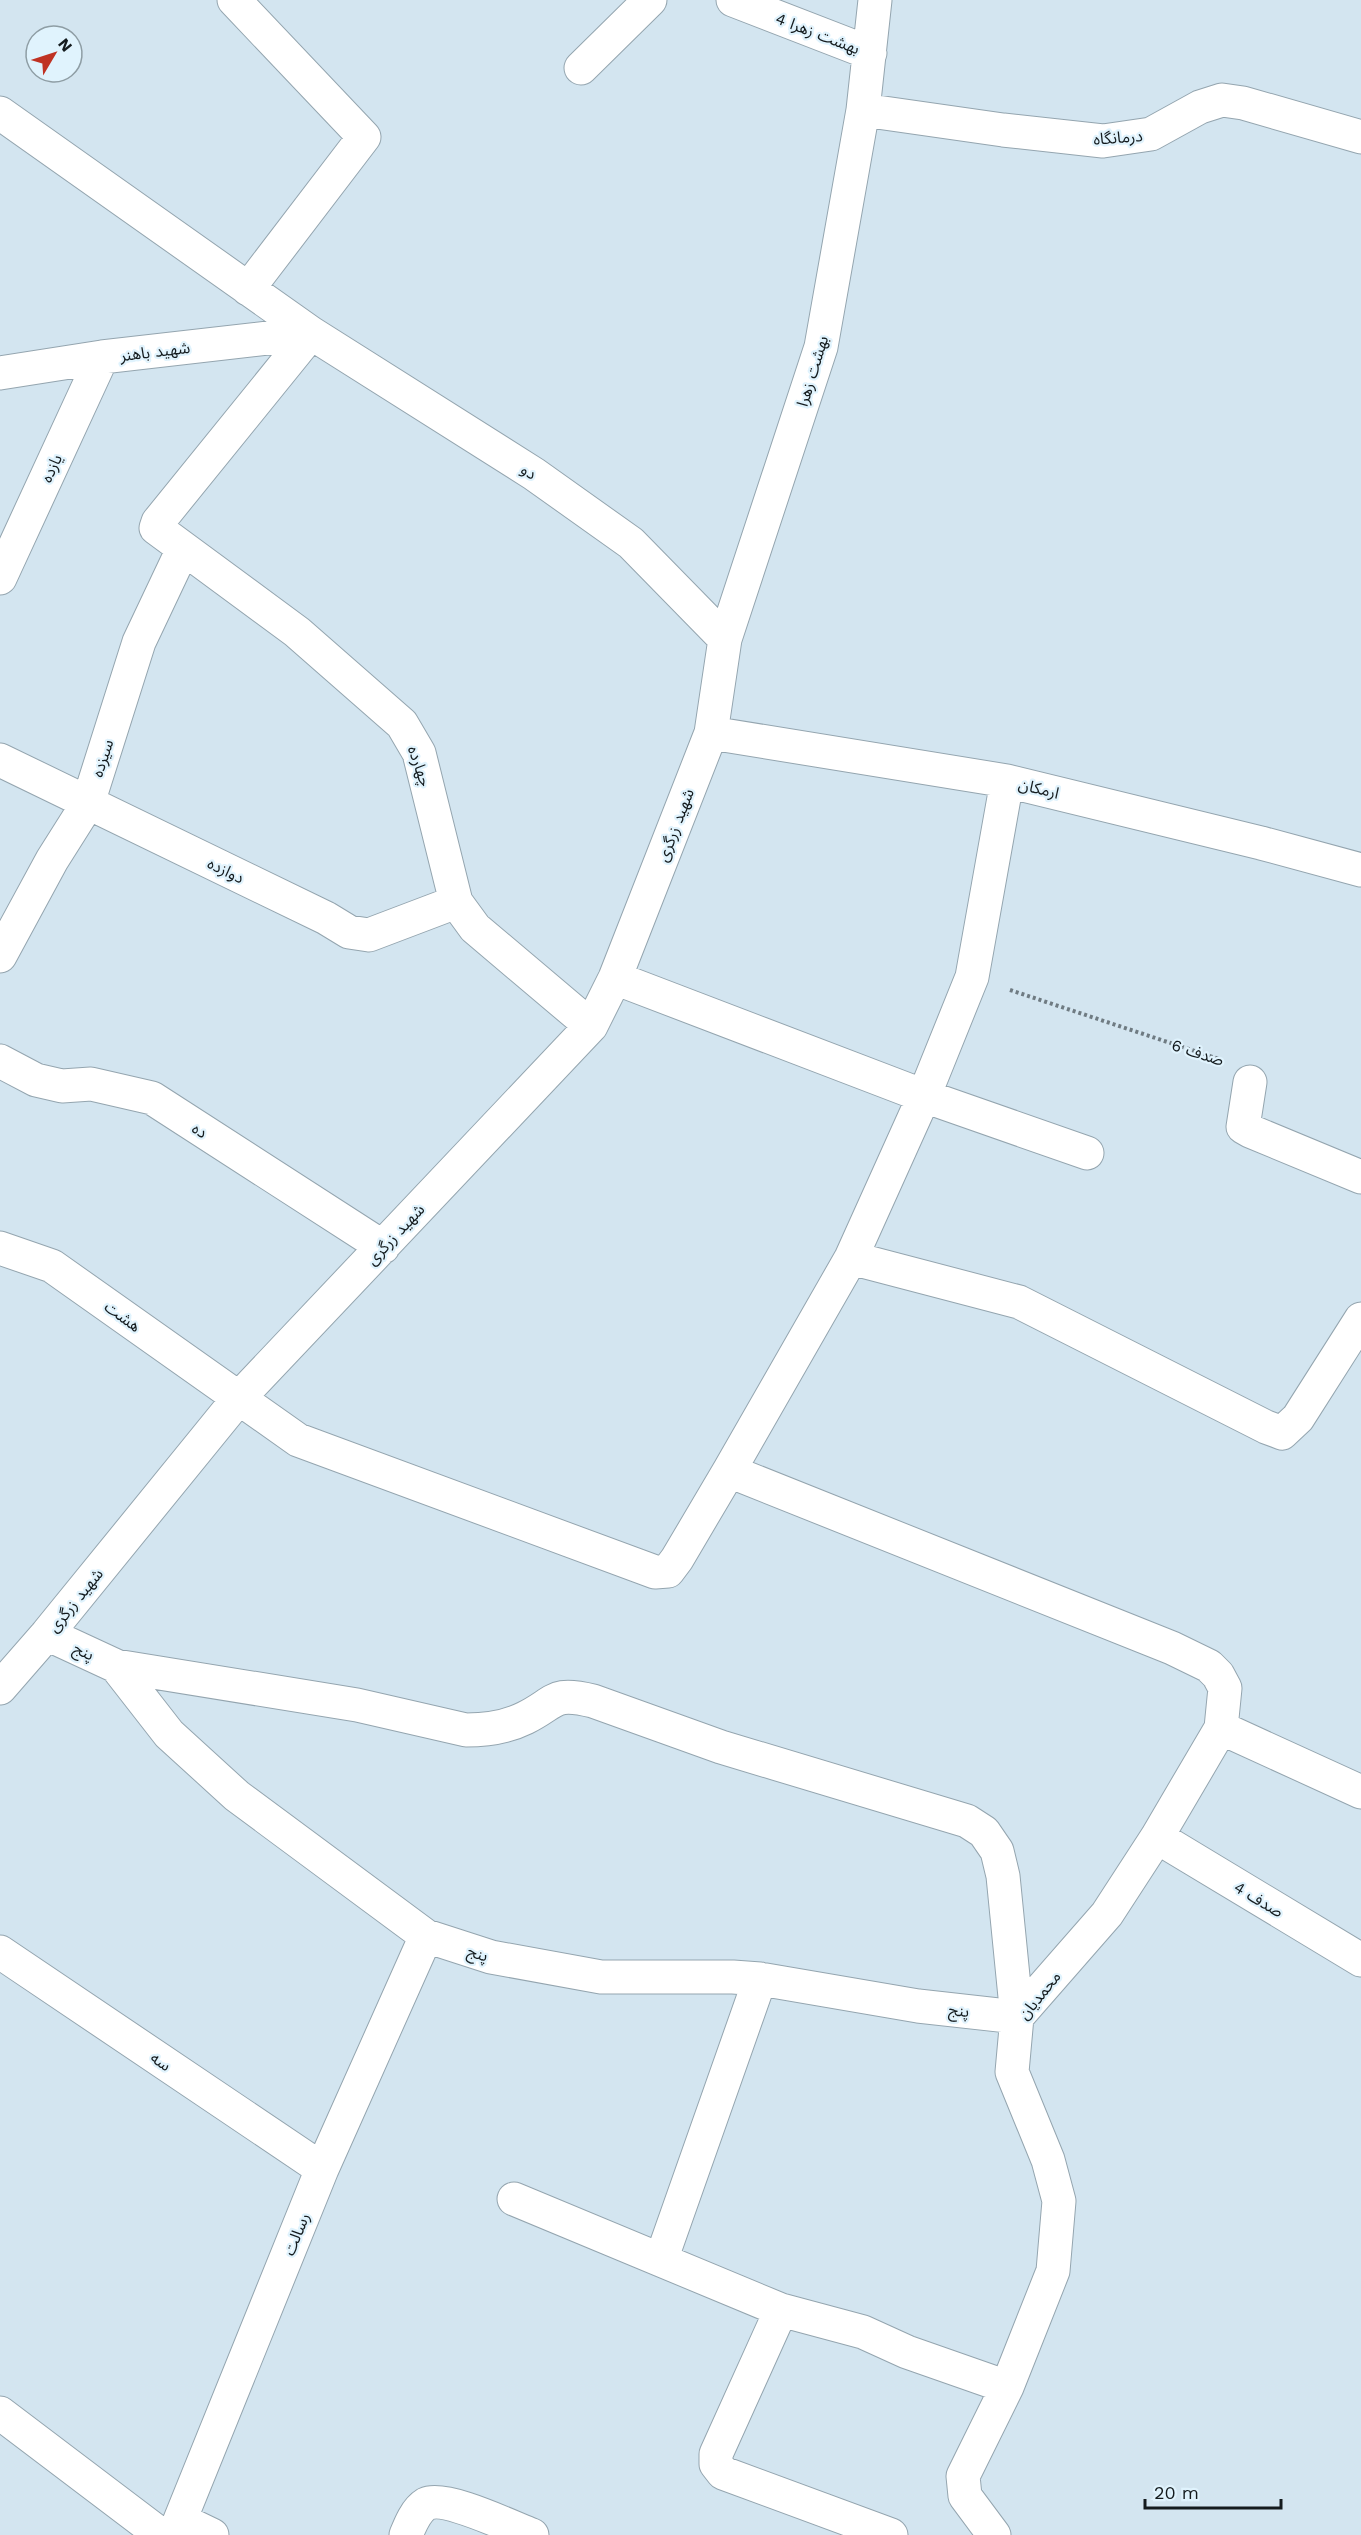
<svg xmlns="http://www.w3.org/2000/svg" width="1361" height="2535" viewBox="0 0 1361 2535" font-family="'Work Sans','Noto Sans Arabic',sans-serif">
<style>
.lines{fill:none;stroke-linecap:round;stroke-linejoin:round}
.street-casing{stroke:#94a5af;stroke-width:35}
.path{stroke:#6f7b82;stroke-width:4;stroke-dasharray:3 3;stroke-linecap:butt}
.street{stroke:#fff;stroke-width:33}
.labels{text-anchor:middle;stroke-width:4.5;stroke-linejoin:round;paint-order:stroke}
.street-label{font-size:16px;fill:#141b1e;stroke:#e0f3fd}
</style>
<rect width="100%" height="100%" fill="#d3e5f0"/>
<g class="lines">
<!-- street casing -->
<g class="street-casing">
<path id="street" d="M234,0L364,137L248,289
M733,0L870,53
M581,68L650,0
M863,110L1003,130L1103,141L1151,134L1200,107L1222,100L1243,103L1361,137
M0,113L311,333L534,474L631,543L725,639
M311,333L158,522L156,528L297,632L402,724L419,753L456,902L475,928L591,1026
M0,373L102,357L311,333
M0,578L102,357
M711,733L1007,781L1261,843L1361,870
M0,760L326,918L349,932L369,935L456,902
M0,956L52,860L88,803L139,642L183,549
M615,978L924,1096L1087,1153
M0,1061L36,1080L62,1086L91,1084L152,1098L383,1247
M1250,1082L1243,1127L1250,1131L1361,1177
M0,1248L52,1266L298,1440L655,1572L668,1571L677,1559L729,1471
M851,1258L1019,1302L1266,1427L1282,1433L1298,1418L1361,1319
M47,1634L116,1666L169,1734L237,1796L426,1936L491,1957L601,1977H733L760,1979L918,2006L1017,2017L1003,1876L997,1851L984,1832L967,1821L721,1747L593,1701C552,1691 557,1702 525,1718C507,1727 485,1730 466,1730L357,1705L116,1666
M0,1688L47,1634L238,1399L591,1026L615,978L711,733L725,639L821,347L863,110L875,0
M1221,1728L1361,1792
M1157,1837L1361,1960
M0,1952L322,2169
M514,2199L781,2310L863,2332L907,2352L1007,2387
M661,2260L760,1979
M781,2310L716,2454V2464L723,2473L891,2535
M0,2413L161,2535
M181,2520L212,2535
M174,2535L322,2169L426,1936
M406,2535C410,2525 416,2510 426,2504C445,2495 511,2527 532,2535
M994,2535L965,2496L963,2476L1007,2387L1053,2271L1059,2201L1048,2160L1012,2072L1017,2017L1107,1914L1157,1837L1221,1728L1225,1688L1218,1675L1209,1666L1172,1648L729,1471L851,1258L924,1096L972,977L1007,781"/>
</g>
<!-- path -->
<path class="path" d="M1010,990L1219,1059"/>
<!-- street -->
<use href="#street" class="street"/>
</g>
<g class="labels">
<!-- street labels -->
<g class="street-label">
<text transform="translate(818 33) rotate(21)" y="6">بهشت زهرا 4</text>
<text transform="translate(1118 137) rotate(-4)" y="6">درمانگاه</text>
<text transform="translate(155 351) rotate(-7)" y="6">شهید باهنر</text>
<text transform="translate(812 371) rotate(-73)" y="6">بهشت زهرا</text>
<text transform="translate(51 468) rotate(-65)" y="6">یازده</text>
<text transform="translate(529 471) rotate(33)" y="6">دو</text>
<text transform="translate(102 758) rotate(-72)" y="6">سیزده</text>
<text transform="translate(420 766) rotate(71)" y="6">چهارده</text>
<text transform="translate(1039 788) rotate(14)" y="6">ارمکان</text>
<text transform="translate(675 825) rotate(-69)" y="6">شهید زرگری</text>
<text transform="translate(226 870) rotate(26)" y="6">دوازده</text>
<text transform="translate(1198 1052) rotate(18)" y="6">صدف 6</text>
<text transform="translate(200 1130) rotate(32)" y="6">ده</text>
<text transform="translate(395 1234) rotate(-47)" y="6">شهید زرگری</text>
<text transform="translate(123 1316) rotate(36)" y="6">هشت</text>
<text transform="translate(75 1600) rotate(-51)" y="6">شهید زرگری</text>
<text transform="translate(84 1651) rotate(25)" y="6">پنج</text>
<text transform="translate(1259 1899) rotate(31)" y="6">صدف 4</text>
<text transform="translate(478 1953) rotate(17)" y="6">پنج</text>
<text transform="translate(1039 1995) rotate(-51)" y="6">محمدیان</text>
<text transform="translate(959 2010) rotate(6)" y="6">پنج</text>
<text transform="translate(161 2061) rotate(34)" y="6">سه</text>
<text transform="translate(296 2234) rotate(-68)" y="6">رسالت</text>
</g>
</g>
<!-- north arrow -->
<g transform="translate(54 54) rotate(51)"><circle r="28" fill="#e0f3fd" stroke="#8e9da4" stroke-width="1.5"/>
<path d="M0-4.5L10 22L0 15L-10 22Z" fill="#bf3223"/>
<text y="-9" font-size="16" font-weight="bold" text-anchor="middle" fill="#141b1e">N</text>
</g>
<!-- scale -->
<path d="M1145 2499v9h136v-9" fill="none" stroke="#141b1e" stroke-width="3"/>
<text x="1154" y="2499" font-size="18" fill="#141b1e" stroke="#e0f3fd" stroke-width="4.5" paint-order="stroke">20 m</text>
</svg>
